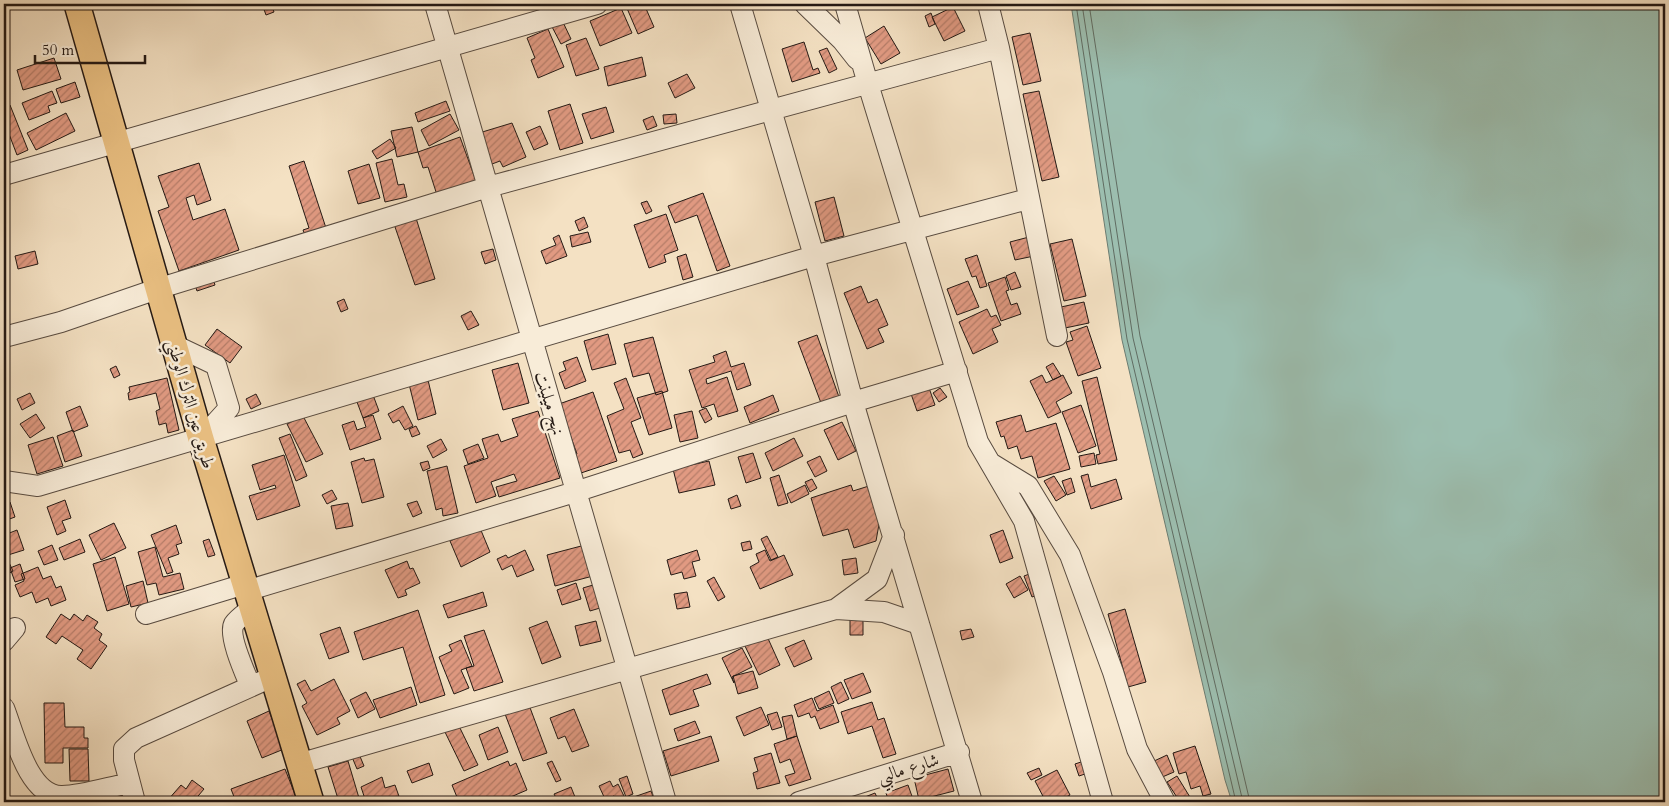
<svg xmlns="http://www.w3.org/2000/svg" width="1669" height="806" viewBox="0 0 1669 806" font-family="Cardo,Amiri,serif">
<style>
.water{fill:#9cbeaf;stroke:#6c7c71}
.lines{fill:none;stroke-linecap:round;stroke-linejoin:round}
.shore{stroke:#606c62;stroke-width:1}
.building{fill:url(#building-hatch);stroke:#241914}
.minor-casing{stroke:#584b40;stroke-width:22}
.major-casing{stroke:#241914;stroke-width:28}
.minor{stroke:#f8ecd8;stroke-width:20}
.major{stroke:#eac082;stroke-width:25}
.labels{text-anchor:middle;stroke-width:5;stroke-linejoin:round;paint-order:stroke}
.street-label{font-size:18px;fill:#241914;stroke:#f8ecd8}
</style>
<defs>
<pattern id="building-hatch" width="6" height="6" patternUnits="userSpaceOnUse" patternTransform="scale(1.25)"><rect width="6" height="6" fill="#e19a82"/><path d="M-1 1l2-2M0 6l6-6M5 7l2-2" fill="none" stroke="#b67d69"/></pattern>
</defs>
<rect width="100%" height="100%" fill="#f4e1c3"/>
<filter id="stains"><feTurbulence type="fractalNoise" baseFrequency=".004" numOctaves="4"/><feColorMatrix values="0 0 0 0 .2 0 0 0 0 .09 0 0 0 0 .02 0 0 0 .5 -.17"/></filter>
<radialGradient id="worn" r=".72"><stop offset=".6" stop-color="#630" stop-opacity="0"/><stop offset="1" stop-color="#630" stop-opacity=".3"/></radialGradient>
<!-- water -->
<path class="water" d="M1071,4H1665V802H1232L1225,780L1122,340Z"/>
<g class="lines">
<!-- shore -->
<path class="shore" d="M1076,4L1127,339L1236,802
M1082,4L1133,338L1243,802
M1089,4L1140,336L1250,802"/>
</g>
<!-- building -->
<path class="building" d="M262,4H271L274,12L266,15Z
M633,4H644L654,27L638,34L626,6Z
M953,7L965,31L944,41L932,17Z
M621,8L632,33L600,46L590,21Z
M931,13L935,24L929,27L925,16Z
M561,18L571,39L561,44L550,23Z
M884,26L900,53L881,64L865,38Z
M548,29L564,67L538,78L531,60L535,58L527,38Z
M1030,33L1041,81L1023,85L1012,37Z
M586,38L599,69L576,76L566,45Z
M804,42L813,70L818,68L820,73L792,82L782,49Z
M827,48L837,69L829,73L819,51Z
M642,57L646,76L608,86L604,67Z
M54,58L61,79L23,90L17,70Z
M687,74L695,88L675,98L668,83Z
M75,82L80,97L61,103L56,89Z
M52,91L57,103L48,106L50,112L29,120L22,103Z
M1039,91L1059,177L1042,181L1023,94Z
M446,101L450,111L418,122L415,113Z
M570,104L583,143L560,150L548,111Z
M10,105L28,150L17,155L4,121V107Z
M606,107L614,132L591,139L582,114Z
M66,113L75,131L36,150L27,133Z
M450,114L459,130L429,146L421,130Z
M676,114L677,123L664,124L663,115Z
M653,116L657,126L647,130L643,120Z
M512,123L526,157L503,167L500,161L492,164L479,133Z
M540,126L548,144L534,150L526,132Z
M412,127L418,152L397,157L391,131Z
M460,137L476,181L437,195L428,167L423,168L418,152Z
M390,139L396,148L377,159L372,151Z
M392,159L398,185L404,184L407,197L385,202L376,163Z
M304,161L326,228L305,235L303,230L309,228L289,166Z
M199,163L211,200L197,205L194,195L186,198L193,220L225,209L239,250L179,271L158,211L169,207L158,176Z
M369,164L380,198L358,204L348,171Z
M703,193L730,266L717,271L697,215L675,223L668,206Z
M834,197L844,236L825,241L815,202Z
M647,201L652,211L646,214L641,203Z
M666,214L678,250L664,255L666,262L649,268L634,225Z
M584,217L588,227L579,231L575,221Z
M416,218L435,279L415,285L394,224Z
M588,232L591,242L572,247L570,236Z
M559,235L567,256L546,264L541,251L556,245L553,238Z
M1029,237L1034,256L1015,260L1010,242Z
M1072,239L1086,296L1064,301L1050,244Z
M493,249L496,260L485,264L481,252Z
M35,251L38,264L18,269L15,256Z
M686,254L693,277L683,280L677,257Z
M977,255L987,286L980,288L976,276L972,277L965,259Z
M1015,272L1021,287L1011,290L1006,276Z
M211,273L215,285L197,291L193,279Z
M1005,277L1009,290L1006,291L1011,305L1017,303L1021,314L1001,321L988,283Z
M968,281L979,307L957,315L947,289Z
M861,286L868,303L877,299L888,325L878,329L884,342L867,349L844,293Z
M344,299L348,309L341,312L337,302Z
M1084,302L1089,323L1065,328L1061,307Z
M987,309L991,317L996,315L1001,325L992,329L998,342L973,354L959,322Z
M471,311L479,325L468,330L461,316Z
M1087,326L1101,368L1078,376L1066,342L1073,340L1070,332Z
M217,329L242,347L230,363L205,345Z
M608,334L616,364L592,370L584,341Z
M817,335L839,397L821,403L798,342Z
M653,337L668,391L656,395L649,373L633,377L624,344Z
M726,351L731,367L744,363L751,385L737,390L731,371L706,379L707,384L727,377L738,411L718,417L714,404L702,408L689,370L715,362L713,356Z
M577,357L586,381L565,389L559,373L566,370L563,362Z
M518,363L529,403L503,410L492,370Z
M1053,363L1061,376L1053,380L1046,367Z
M116,366L120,375L114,378L110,369Z
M1042,375L1046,383L1063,375L1072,393L1056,402L1061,412L1048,418L1030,381Z
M1097,377L1117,460L1098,464L1096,455L1100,454L1082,381Z
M167,378L179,430L168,433L166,423L159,425L156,411L160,409L156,393L129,400L128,393L130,392L129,387Z
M626,378L641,418L631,422L643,454L633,458L630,450L619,453L607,416L624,409L614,383Z
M428,380L436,414L418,420L409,384Z
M928,385L935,405L917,411L910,391Z
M940,388L947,397L939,402L933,393Z
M662,391L672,428L649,435L637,398Z
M593,392L617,461L578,474L572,455L577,454L559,404Z
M30,393L35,403L22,410L17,399Z
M256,394L261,404L251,409L246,399Z
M373,395L379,411L363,418L357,402Z
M773,395L779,411L750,423L744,407Z
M1081,405L1096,446L1078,453L1062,412Z
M80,406L88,426L73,432L66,412Z
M403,406L413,426L405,430L399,420L393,423L388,414Z
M706,408L712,419L705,423L699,411Z
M538,411L560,478L499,497L496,487L517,481L514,474L491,482L496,496L476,503L464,466L488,458L482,439L498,434L501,442L518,436L512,419Z
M692,411L698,438L680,442L674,415Z
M36,414L45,428L30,438L20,424Z
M373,415L381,439L350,450L342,425L354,421L357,430L366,427L363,418Z
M1021,415L1026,432L1056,423L1070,469L1038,478L1032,456L1021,459L1017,446L1008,449L1004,436L1001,437L996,422Z
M303,416L323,454L306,462L287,424Z
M842,422L856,451L838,460L824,430Z
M416,426L420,434L412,437L409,429Z
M73,430L82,456L65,462L57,436Z
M290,434L307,476L296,481L279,438Z
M53,437L63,466L37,474L28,445Z
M794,438L803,456L773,471L765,453Z
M441,439L447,450L433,458L427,446Z
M478,444L484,458L468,464L463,450Z
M753,453L761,478L746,483L738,457Z
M1094,453L1096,464L1081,467L1079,456Z
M284,455L300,506L257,520L249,496L276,488L275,485L260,490L252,465Z
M820,456L827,471L815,477L807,462Z
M364,458L365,461L374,459L384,497L362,503L351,462Z
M428,461L430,468L423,471L420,463Z
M709,461L715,485L679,493L673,469Z
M447,466L458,513L443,516L442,508L436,510L427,471Z
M1088,474L1091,487L1116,479L1122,499L1091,509L1081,476Z
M779,475L788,503L778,506L770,478Z
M1054,476L1066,495L1056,501L1044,481Z
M1071,478L1075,492L1067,495L1062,481Z
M812,479L817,488L810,492L805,482Z
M805,485L809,494L791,503L787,494Z
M851,485L853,491L872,485L881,513L876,541L854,548L848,529L823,536L811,498Z
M332,490L337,499L327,504L322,495Z
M4,493L7,503L10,502L15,517L4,521Z
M737,495L741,506L731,509L728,499Z
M65,500L71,518L62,521L66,531L57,535L47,507Z
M417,501L422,513L413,517L407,504Z
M348,503L353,526L336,529L331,506Z
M4,523L7,534L17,530L24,550L8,555L4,548Z
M114,523L126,548L101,560L89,535Z
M176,525L182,543L176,545L179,554L168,558L173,572L167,574L151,535Z
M480,528L490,552L461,567L450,541Z
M1003,530L1013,558L1000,563L990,535Z
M767,536L778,557L771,560L761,539Z
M80,539L85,552L64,560L59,548Z
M209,539L215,555L208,557L203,541Z
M750,541L752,549L743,551L741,543Z
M52,545L58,560L44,565L38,551Z
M585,545L593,576L555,586L547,555Z
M155,547L163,577L180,573L184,589L159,595L156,583L147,585L138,552Z
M525,550L534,570L517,577L512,565L502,570L497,559L506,555L508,558Z
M697,550L700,560L692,562L696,576L684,579L682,572L671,575L667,560Z
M765,550L770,561L784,555L793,575L760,589L750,567L759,562L756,554Z
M4,552L13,571L4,576Z
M115,557L129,604L107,611L93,564Z
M856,558L858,573L844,575L842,560Z
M407,561L410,569L413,568L420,583L405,590L407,595L398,598L385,570Z
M20,564L25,579L15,582L10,568Z
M38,567L43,579L51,576L56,588L61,586L66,600L51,606L48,598L36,603L32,592L20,597L15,585L24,581L21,574Z
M1032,573L1040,594L1032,597L1024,576Z
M1020,576L1028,590L1014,598L1006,584Z
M714,577L725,597L718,601L707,581Z
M143,581L148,603L131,607L126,586Z
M576,583L581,599L562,605L557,590Z
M593,585L600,608L590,611L583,588Z
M483,592L487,606L448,618L443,605Z
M687,592L690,607L677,609L674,594Z
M1125,609L1146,682L1128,687L1108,614Z
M418,610L445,695L420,703L403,647L363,660L354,632Z
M61,614L70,620L74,614L83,621L87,615L98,622L94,628L102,634L99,640L107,646L91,669L77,659L83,650L62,636L56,644L46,637Z
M850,618H863V635H850Z
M547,621L561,657L542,664L529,628Z
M596,621L601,641L580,646L575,626Z
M340,627L349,652L329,659L320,634Z
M971,629L974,637L962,640L960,631Z
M484,630L503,682L474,691L466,668L474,666L464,636Z
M766,634L780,665L759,675L744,644Z
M461,640L472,666L461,670L469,688L454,694L439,657L452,651L449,645Z
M804,640L812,659L794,667L785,648Z
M742,648L752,667L732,677L734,683L722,658Z
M753,671L758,688L738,694L733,676Z
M863,673L871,692L852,699L844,680Z
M707,674L711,684L693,690L699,706L670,715L662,690Z
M334,679L350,711L337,718L340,724L317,735L302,706L307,703L297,684L305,680L311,691Z
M841,682L849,699L838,704L831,687Z
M411,687L417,705L380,718L373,700Z
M829,691L834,703L819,709L814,698Z
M366,692L375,709L358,718L350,700Z
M812,698L817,711L833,705L839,722L820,729L815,716L811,718L809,713L798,717L794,705Z
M872,702L878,720L884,718L896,754L883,758L872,726L848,734L841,712Z
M44,703H64L65,727H84V738H88V748H63V763H45Z
M529,705L547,753L523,761L505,714Z
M761,707L769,725L744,736L736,717Z
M574,709L589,746L572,752L565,736L558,739L550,718Z
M269,711L284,749L262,758L247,721Z
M777,712L782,727L772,730L767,715Z
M792,715L797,736L787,739L782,717Z
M695,721L700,733L678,741L674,729Z
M458,724L478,765L464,771L444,730Z
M498,727L508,752L488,760L479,735Z
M711,736L719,761L671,776L663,751Z
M797,736L811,779L789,786L785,776L795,773L790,759L780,763L774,744Z
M1195,746L1211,794L1203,796L1200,786L1191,789L1186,772L1179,774L1173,753Z
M69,749H88L89,781H70Z
M771,753L780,783L757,789L753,773L758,771L754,758Z
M359,754L364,766L357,769L352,757Z
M1167,755L1174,772L1160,778L1152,762Z
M1090,759L1094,771L1079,776L1075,764Z
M348,761L359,798L339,802L328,767Z
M508,761L510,766L516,763L527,790L499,802H459L452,785Z
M552,761L561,780L556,782L547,763Z
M429,763L433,775L412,783L407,771Z
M1039,768L1042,775L1031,780L1027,773Z
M285,769L298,802H236L231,789Z
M948,769L954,791L919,800L914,778Z
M1057,770L1070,795L1057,802H1046L1035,781Z
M627,776L633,794L626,797L619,779Z
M1177,776L1193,802H1180L1167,782Z
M382,777L385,788L395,785L401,802H366L361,787Z
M192,780L204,789L193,802L167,801L181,785L186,789Z
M610,781L613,787L618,784L627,802H617L614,796L605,799L599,786Z
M908,785L914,802H889L886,793Z
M571,787L577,802H558L554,794Z
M651,791L655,802H629L628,799Z
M875,793L879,802H855V801Z"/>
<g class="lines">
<!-- minor casing -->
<g class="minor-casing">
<path id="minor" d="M435,4L666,802
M740,4L814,256L853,402L972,802
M805,4L842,40L857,59
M845,4L868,84L978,442L1024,521L1103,802
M988,4L999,48L1057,336
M4,175L597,4
M4,337L61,322L157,289L488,187L999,48
M174,345L216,365L229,408L201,439
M992,464L1028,486L1070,555L1113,672L1137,749L1165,802
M4,481L38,486L814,256L1028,199
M246,591L575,492L853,402L957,371
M836,609L884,612L919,624
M146,614L245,584
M4,641L15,628
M250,685C245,673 228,635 234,624C238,618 246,613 252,608
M4,708C14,733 28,797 62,796C82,796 109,787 130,783
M298,764L836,609L877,579L894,535
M135,802L124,760V749L136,738L272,677
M799,802L959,752"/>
</g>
<!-- major casing -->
<g class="major-casing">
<path id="major" d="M77,4L201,439L311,802"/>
</g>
<!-- minor -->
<use href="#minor" class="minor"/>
<!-- major -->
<use href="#major" class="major"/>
</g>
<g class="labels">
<!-- street labels -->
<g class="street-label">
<text transform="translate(550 403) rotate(74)" y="6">نهج ميلينت</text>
<text transform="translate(191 404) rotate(74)" y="6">طريق عين الترك الوطني</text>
<text transform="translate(908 768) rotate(-17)" y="6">شارع مالبي</text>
</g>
</g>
<!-- margin -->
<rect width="1669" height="806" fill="none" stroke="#f4e1c3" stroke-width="20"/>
<rect x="5" y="5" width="1659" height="796" fill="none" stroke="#241914" stroke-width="2.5"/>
<rect x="10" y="10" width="1649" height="786" fill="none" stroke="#241914"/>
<!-- scale -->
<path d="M35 55v8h110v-8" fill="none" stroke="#241914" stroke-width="2.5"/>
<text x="42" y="55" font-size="15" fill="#241914" stroke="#f8ecd8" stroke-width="4" paint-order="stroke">50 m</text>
<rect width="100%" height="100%" filter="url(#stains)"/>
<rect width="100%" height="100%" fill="url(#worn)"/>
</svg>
